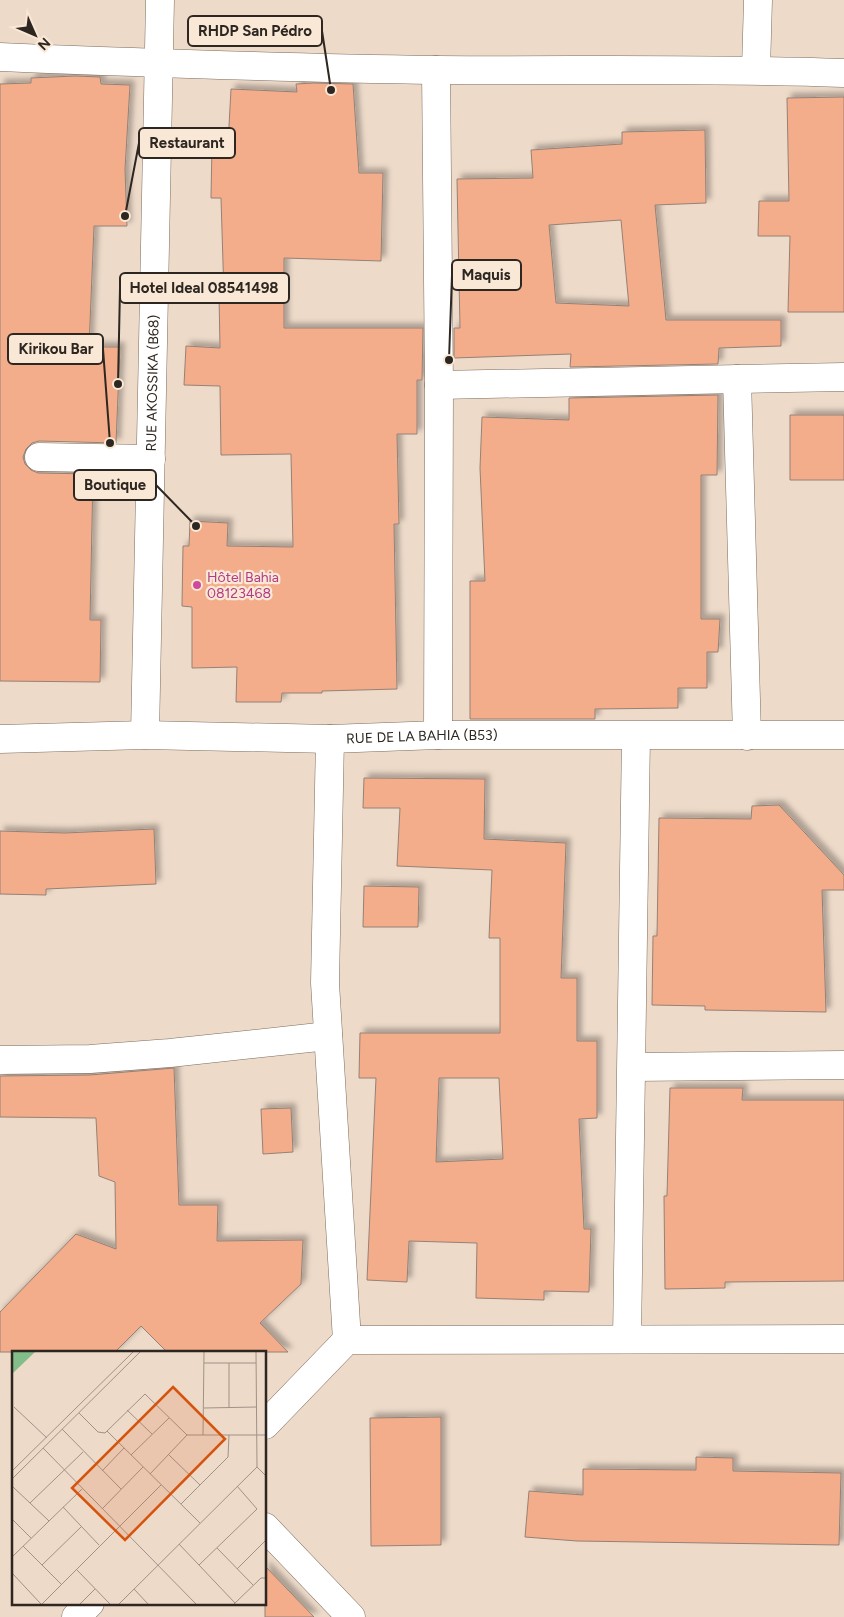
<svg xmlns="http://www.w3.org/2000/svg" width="844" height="1617" viewBox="0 0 844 1617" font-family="Figtree,sans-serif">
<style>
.building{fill:#f3ad8a;stroke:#968176;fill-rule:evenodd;filter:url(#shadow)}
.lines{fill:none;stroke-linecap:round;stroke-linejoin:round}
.minor-casing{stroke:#7d6c5d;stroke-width:29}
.minor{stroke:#fff;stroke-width:28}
.hotel-dot{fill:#d1479c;stroke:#fae8d6;stroke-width:2}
.labels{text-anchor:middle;stroke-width:4.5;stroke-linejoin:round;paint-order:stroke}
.street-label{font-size:14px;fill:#2e2721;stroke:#fae8d6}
.hotel-label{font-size:14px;fill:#b23c85;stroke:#fae8d6;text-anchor:start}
.inset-road{fill:none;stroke:#a19286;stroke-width:1}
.view{fill:#d5540e;fill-opacity:0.15;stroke:#d5540e;stroke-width:2.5}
.inset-edge{fill:none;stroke:#2e2721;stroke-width:2.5}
.leader{fill:none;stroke:#2e2721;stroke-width:2}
.callout-dot{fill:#2e2721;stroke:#fae8d6;stroke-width:2}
.callout{fill:#fae8d6;stroke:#2e2721;stroke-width:2}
.callout-label{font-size:15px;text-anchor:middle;font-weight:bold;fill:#2e2721}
</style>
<defs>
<filter id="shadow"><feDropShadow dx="4.5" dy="-4.5" stdDeviation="2.5" flood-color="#0004"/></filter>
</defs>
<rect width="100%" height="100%" fill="#eddac9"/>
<!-- building -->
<path class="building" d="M75,76L100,77L101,84L130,85L125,169L127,226H94L89,347H120L116,443L39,441L32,443L26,449L23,457L25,464L31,470L38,473L93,474L90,620H101L100,682L0,681V84L31,83V78Z
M314,83L353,84L359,173H383L381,261L284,258V328H423L422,380H417V434H397L399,524H394L397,689L322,691V693H282L281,702H236L237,667L192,668V607L182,606L183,546H189L190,521L228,523L227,546L293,547L291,454L221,455L220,386L184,385L186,346L220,348L219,295H224L221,198H211L212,144L228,145L231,89L297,92L296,84Z
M844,97V312H788L790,236H758L759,201H789L787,98Z
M705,130L706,203L655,205L666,320H781V346L719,348L718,364L570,367L571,354L454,358V328H460L457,179L533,178L531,150L622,144V132ZM621,220L629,306L556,303L549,225Z
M718,395L717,475H701V619H720L718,652H707V688H678V708L595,709V719H470V581H485L480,468L482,417L569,420V398Z
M790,415H844V480H790Z
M364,778L485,779L484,839L566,843L561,978H577V1041H597V1118L579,1119L584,1229H591L589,1292L544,1291V1300L476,1298L477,1243L409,1241L407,1282L367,1280L376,1078H359L360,1033H500V938H489L492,870L397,866L400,808H363ZM439,1078H499L503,1159L436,1162Z
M779,805L844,875V890H822L826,1012L705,1010V1006L652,1005L653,936H657L659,818L751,819L752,806Z
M154,829L156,884L46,889V895L0,894V831L65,833Z
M364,886L419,887L418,927H363Z
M174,1068L179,1205H218L217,1241L303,1240L301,1284L260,1323L288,1352H167L141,1326L115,1352H0V1312L76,1234L116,1249L115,1182L99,1176L96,1118L0,1117V1076L90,1075Z
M670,1088H743L742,1100H844V1281L725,1282V1288L665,1289L664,1196H667Z
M291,1108L293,1152L263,1154L261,1109Z
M441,1417V1545L371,1546L370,1418Z
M696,1457L733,1458V1471L841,1473L839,1545L577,1541L525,1537L529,1491L583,1495V1469L696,1470Z
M265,1566L314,1617H265Z"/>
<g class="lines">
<!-- minor casing -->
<g class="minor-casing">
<g id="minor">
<path d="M0,57C146,63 291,68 437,70C573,71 708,68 844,73"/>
<path d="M756,69L758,0"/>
<path d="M436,70L439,385L438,735"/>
<path d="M737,379L747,736"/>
<path d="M439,385L844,377"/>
<path d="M39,457L151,459"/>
<path id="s1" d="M145,735L160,0"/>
<path id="s2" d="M0,739L145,735L330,739L438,735H844"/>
<path d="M330,739L325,983L347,1340"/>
<path d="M0,1060L90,1059L170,1053L328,1036"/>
<path d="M632,1067L844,1065"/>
<path d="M627,1339L636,736"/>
<path d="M265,1425L347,1340L844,1339"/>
<path d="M265,1527L351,1617"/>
<path d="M76,1617L90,1603"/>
</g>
</g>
<!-- minor -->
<use href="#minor" class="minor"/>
</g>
<!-- markers -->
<circle class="hotel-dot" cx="197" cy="585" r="5"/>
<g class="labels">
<!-- street labels -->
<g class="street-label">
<text dy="5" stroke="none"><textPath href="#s1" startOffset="352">RUE AKOSSIKA (B68)</textPath></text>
<text dy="5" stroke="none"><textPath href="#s2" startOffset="422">RUE DE LA BAHIA (B53)</textPath></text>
</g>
<!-- hotel labels -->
<g class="hotel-label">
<text x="207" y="582">Hôtel Bahia<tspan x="207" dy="16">08123468</tspan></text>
</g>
</g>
<!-- overview -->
<g transform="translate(12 1351)">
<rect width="254" height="254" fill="#eddac9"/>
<path d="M0,1H23L0,23Z" fill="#83bd8a"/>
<path class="inset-road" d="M244,1L245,116L254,125M192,12H244M217,12V57M2,56L35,87M192,57L245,56M115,59L140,83M67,62L86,81L93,82L133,43L175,84H254M50,78L109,138M95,80L188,172M191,84L192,1M31,97L184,253M119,104L157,67M157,104L188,134M0,120L121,1M90,120L112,97M138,123L175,84M0,128L128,1M0,135L37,170M18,152L71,101M169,153L216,106L217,84M51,156L87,194M90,158L131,116M1,169L19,187M167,193L223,252M11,195L49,233M205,197L241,234M0,206L70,138M30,214L69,176M187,214L245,158L225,135M64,218L98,253M225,218L254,189M0,222L29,253M122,238L136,253M30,253L149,134M68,253L83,238M107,253L245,116M222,253L249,227H254"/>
<path class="view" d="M161,36L213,88L113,189L60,137Z"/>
<rect width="254" height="254" class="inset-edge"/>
</g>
<!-- callouts -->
<path class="leader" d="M331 90L322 31M125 216L139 143M449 360L452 275M118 384L120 288M110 443L103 349M196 526L156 485"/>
<g class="callout-dot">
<circle cx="331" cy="90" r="5"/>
<circle cx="125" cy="216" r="5"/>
<circle cx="449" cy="360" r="5"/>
<circle cx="118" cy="384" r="5"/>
<circle cx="110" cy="443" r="5"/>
<circle cx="196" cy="526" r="5"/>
</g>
<g class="callout">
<rect x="188" y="16" width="134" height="30" rx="5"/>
<rect x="139" y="128" width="96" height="30" rx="5"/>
<rect x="452" y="260" width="69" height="30" rx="5"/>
<rect x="120" y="273" width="169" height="30" rx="5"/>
<rect x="8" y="334" width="95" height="30" rx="5"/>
<rect x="74" y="470" width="82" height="30" rx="5"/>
</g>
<g class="callout-label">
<text x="255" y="36">RHDP San Pédro</text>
<text x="187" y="148">Restaurant</text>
<text x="486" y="280">Maquis</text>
<text x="204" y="293">Hotel Ideal 08541498</text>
<text x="56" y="354">Kirikou Bar</text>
<text x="115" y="490">Boutique</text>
</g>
<!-- north arrow -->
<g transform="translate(35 35) rotate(135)" stroke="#fae8d6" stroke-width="4" paint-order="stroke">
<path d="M0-4L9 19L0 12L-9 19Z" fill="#2e2721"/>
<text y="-8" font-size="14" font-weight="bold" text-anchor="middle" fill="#2e2721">N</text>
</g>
</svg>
